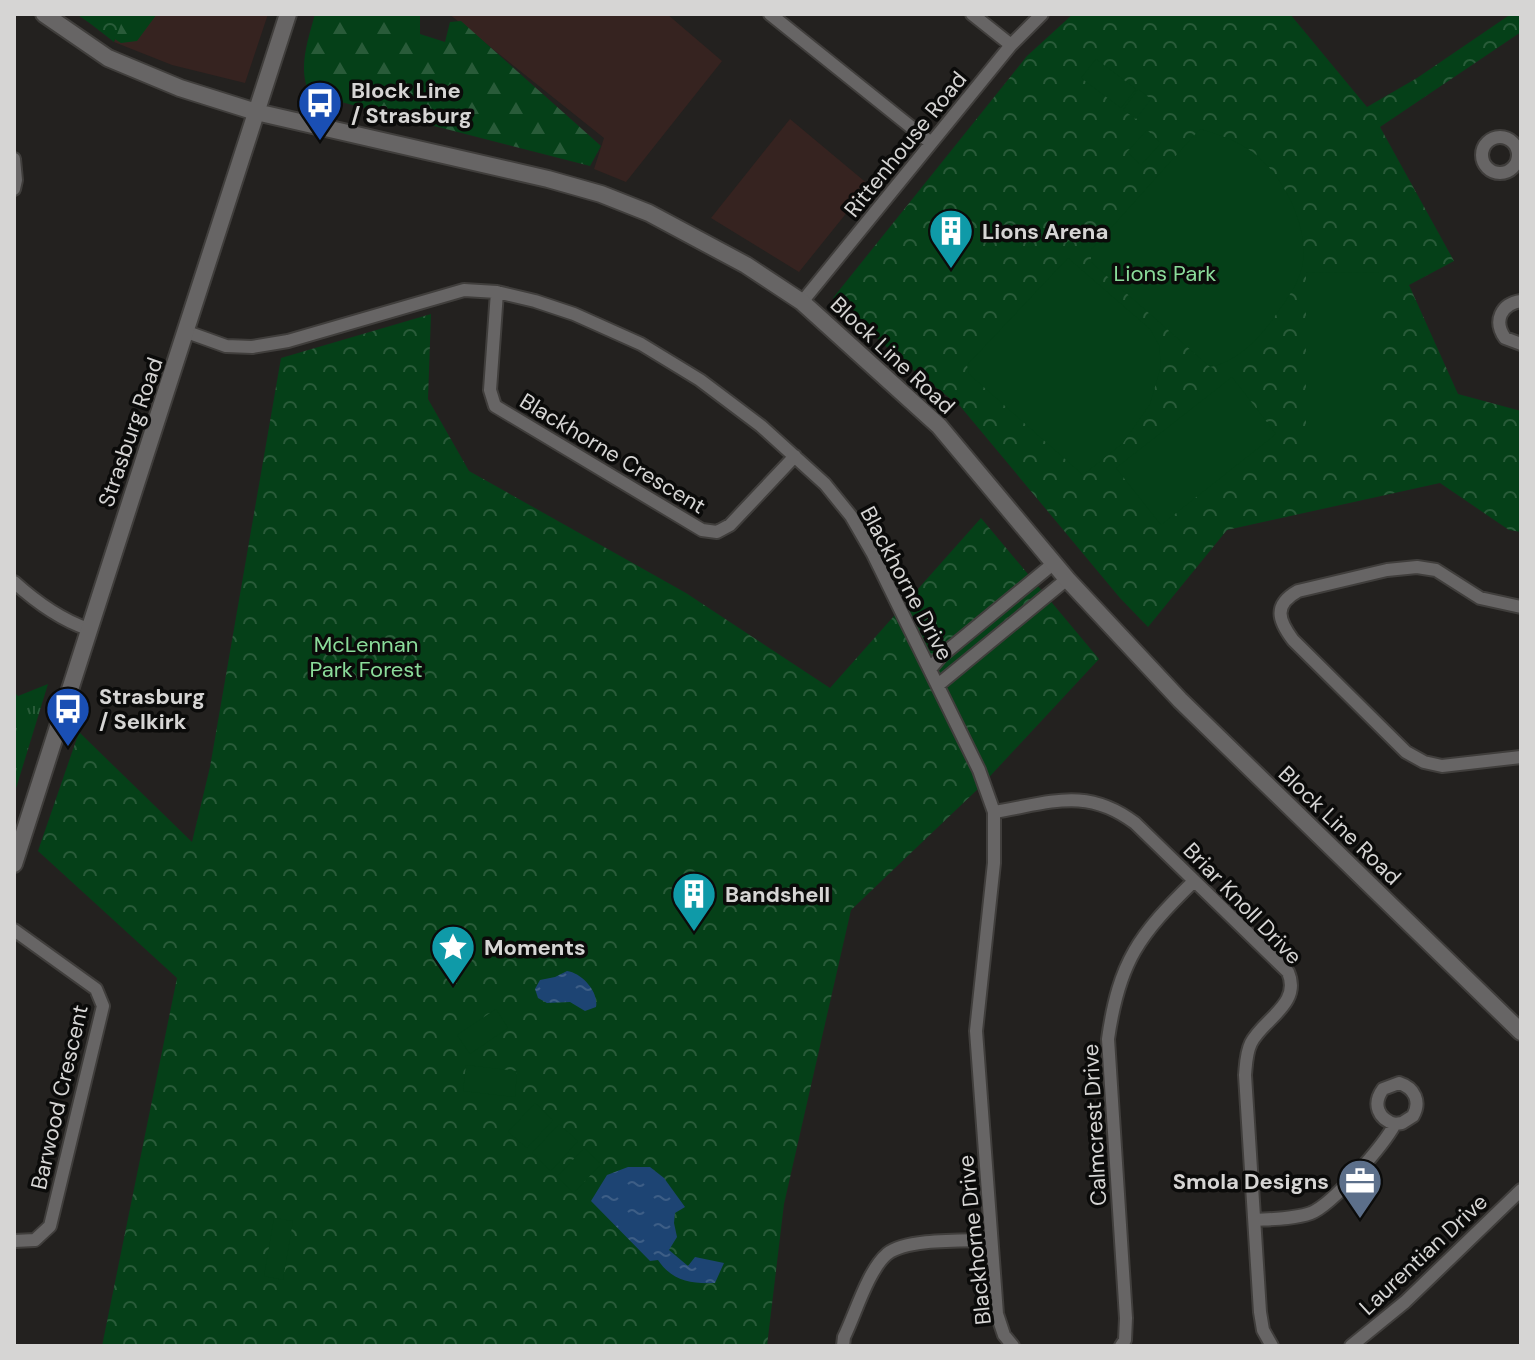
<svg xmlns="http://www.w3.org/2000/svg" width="1535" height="1360" viewBox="0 0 1535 1360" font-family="'DM Sans',sans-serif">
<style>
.commercial{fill:#362320}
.grass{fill:url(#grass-tufts)}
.forest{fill:url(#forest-firs)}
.park{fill:url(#park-crowns)}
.pitch{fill:#054018}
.water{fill:url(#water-ripples)}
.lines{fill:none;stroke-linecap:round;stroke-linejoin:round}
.minor-casing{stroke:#403e3c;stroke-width:16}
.tertiary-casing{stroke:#403e3c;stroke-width:20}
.minor{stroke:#676565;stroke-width:12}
.tertiary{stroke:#676565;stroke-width:16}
.labels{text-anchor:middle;stroke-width:7;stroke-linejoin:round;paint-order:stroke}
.poi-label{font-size:22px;font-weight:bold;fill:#d6d5d4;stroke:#0b0b0a;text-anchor:start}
.street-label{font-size:22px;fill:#d6d5d4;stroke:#0b0b0a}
.park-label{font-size:22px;fill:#8bdc9a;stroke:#0b0b0a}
</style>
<defs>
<pattern id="grass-tufts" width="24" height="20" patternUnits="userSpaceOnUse" patternTransform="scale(2)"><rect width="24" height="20" fill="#054018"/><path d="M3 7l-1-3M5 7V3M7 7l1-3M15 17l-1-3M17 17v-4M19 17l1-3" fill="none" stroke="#295b39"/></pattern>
<pattern id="forest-firs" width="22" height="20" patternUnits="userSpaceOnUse" patternTransform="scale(2)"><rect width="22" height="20" fill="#054018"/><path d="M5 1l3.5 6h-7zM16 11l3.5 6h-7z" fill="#295b39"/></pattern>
<pattern id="park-crowns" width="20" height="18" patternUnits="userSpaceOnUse" patternTransform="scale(2)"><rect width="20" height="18" fill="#054018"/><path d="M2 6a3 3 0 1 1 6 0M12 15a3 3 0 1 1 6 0" fill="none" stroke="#295b39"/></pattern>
<pattern id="water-ripples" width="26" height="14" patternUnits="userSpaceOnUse" patternTransform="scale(2)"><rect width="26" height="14" fill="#1d4473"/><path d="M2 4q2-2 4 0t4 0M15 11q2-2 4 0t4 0" fill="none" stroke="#3d5e86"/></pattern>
</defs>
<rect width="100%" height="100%" fill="#23211f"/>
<!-- commercial -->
<path class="commercial" d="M125,14H268L245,83L172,65L114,42Z
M449,14H667L722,61L626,182L594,169L604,138Z
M790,119L869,185L799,272L711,218Z"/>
<!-- grass -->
<path class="grass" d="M48,684L14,795V692L18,696Z"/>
<!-- forest -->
<path class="forest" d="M76,14H157L137,41L121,43Z
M315,14H420V34L445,42L450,22L461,21L601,146L590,166L310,94C297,70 308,40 315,14Z"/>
<!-- park -->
<path class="park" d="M78,14H125L114,42Z
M1073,14H1290L1367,107L1417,78L1511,14H1521V32L1380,127L1454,261L1409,285L1458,394L1521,411V532L1509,530L1440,483L1227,530L1148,627L1120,598L960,406L904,363L833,298L1027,56Z
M431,314L428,399L469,471L686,593L830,688L981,518L1099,659L979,788L851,910L784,1204L767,1346H102L177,978L38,851L79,732L192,842L210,767L281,358Z"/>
<!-- pitch -->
<path class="pitch" d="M1096,59L1136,89L1121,108L1081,78Z
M1138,89L1151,99L1136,119L1123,110Z
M1200,129C1220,135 1239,141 1255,154C1285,177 1314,236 1300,274C1295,289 1284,303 1275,316C1260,338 1237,362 1210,367L1091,262V250Z
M1147,130L1161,143L1141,165L1127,152Z
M1068,258L1150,329L1159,345L1161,366L1150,404L1123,443L1083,475L969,374L967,365Z
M1306,272L1380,273V451H1306Z
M1232,377L1276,434L1161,525L1116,468Z
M496,1009L508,1028L470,1054L457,1035Z
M466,1065L517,1071L515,1097L463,1091Z
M535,1103L553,1120L527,1148L508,1132Z
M559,1124L578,1141L551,1171L532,1153Z
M584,1148L601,1164L574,1193L557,1177Z
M274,1218L293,1221L283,1280L264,1276Z"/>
<!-- water -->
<path class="water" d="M567,971C582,973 599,992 596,1007L585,1011L570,1002L547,1003L538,998L535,989L540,980L555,977Z
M628,1167H650L664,1178L685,1207L675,1213L674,1223L677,1237L669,1250L688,1266L695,1257L724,1263L715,1283C691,1284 672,1281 658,1260L650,1261L591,1201L607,1175Z"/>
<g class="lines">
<!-- minor casing -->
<g class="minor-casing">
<path id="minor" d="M770,14L931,143
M972,14L1011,45
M1482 155a18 18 0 1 1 36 0a18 18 0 1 1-36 0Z
M14,159L16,180L14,189
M497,292L490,390L495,406L702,530L717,532L730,525L795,456
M1521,301C1501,304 1493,321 1505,338L1521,344
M802,302L1011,45L1042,14
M187,332L226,346L252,347L288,341L464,290L497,292L535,301L574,314L641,344L700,380L761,426L825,484L851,516L873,554L979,770L994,812V863L976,1031L997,1314L1004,1335L1013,1346
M14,582C36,602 59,619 88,629
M1521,607L1480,598L1436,570L1417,567L1387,570L1298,591C1273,605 1278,620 1293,640L1406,752L1424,762L1442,766L1521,757
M930,669L941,656L1054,563
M938,685L1067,579
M994,812C1050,803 1086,786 1135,823L1288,972C1302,1004 1263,1019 1251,1043C1246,1053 1246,1065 1245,1075L1260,1312L1263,1330L1272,1346
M14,930L96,989L103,1006L50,1226L35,1240L14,1241
M1255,1220C1273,1219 1294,1219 1311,1213C1333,1204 1383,1146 1395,1124L1402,1123L1413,1116C1421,1102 1415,1088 1399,1083L1383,1089C1372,1104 1378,1119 1395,1124
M843,1346L844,1337C855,1315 868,1270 887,1254C907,1238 965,1241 991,1240
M1121,1346L1125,1340L1126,1318L1108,1039C1119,961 1139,935 1194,881
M1351,1346L1405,1302L1521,1190"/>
</g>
<!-- tertiary casing -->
<g class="tertiary-casing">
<path id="tertiary" d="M44,14L108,58L180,88L256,112L548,179L601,194L649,213L746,265L802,302L939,426L1067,579L1180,700L1521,1032
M14,864C104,580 197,298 288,14"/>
</g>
<!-- minor -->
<use href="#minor" class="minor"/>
<!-- tertiary -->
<use href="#tertiary" class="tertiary"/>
</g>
<!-- icons -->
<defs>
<g id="bus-pin" transform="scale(2.3)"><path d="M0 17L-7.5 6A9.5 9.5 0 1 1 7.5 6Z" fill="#1a4fb4" stroke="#0b0b0a"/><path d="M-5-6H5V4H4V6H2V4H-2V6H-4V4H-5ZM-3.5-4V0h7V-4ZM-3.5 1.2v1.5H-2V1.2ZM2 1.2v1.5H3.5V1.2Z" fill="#fff"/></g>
<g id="building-pin" transform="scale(2.3)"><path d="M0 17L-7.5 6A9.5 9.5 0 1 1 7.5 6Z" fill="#0f9aa8" stroke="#0b0b0a"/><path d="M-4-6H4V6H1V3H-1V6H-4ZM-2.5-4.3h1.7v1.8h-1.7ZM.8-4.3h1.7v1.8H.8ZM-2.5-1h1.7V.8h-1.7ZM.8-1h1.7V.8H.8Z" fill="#fff"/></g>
<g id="sight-pin" transform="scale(2.3)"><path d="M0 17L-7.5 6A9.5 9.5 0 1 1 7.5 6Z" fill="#0f9aa8" stroke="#0b0b0a"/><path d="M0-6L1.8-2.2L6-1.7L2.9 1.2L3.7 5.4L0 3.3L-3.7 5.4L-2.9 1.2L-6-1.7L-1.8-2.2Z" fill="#fff"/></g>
<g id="office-pin" transform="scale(2.3)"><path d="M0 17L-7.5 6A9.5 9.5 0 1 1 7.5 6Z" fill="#5c6f8a" stroke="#0b0b0a"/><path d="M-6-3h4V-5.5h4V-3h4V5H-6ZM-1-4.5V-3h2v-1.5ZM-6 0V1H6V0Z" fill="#fff"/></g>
</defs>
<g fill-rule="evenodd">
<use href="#bus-pin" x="320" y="103"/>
<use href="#building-pin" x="951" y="231"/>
<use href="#bus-pin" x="68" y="709"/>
<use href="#building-pin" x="694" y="894"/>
<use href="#sight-pin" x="453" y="947"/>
<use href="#office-pin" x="1360" y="1181"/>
</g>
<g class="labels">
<!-- poi labels -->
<g class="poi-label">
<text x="351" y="98">Block Line<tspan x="351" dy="25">/ Strasburg</tspan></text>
<text x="982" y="239">Lions Arena</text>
<text x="99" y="704">Strasburg<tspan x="99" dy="25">/ Selkirk</tspan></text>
<text x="725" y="902">Bandshell</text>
<text x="484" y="955">Moments</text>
<text x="1329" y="1189" text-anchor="end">Smola Designs</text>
</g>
<!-- street labels -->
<g class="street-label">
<text transform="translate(905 144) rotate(-51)" y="8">Rittenhouse Road</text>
<text transform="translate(893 355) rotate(43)" y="8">Block Line Road</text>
<text transform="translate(130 432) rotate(-71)" y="8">Strasburg Road</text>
<text transform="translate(613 453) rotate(31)" y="8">Blackhorne Crescent</text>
<text transform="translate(907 583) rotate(62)" y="8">Blackhorne Drive</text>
<text transform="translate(1340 825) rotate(44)" y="8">Block Line Road</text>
<text transform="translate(1243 903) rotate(46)" y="8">Briar Knoll Drive</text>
<text transform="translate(59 1097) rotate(-77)" y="8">Barwood Crescent</text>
<text transform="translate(1094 1125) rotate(-93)" y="8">Calmcrest Drive</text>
<text transform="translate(974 1240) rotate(-96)" y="8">Blackhorne Drive</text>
<text transform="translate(1423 1254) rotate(-43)" y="8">Laurentian Drive</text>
</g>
<!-- park labels -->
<g class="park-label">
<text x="1165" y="281">Lions Park</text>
<text x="366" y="652">McLennan<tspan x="366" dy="25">Park Forest</tspan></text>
</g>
</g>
<!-- border -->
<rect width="1535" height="1360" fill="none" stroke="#d6d5d4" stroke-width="32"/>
</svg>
